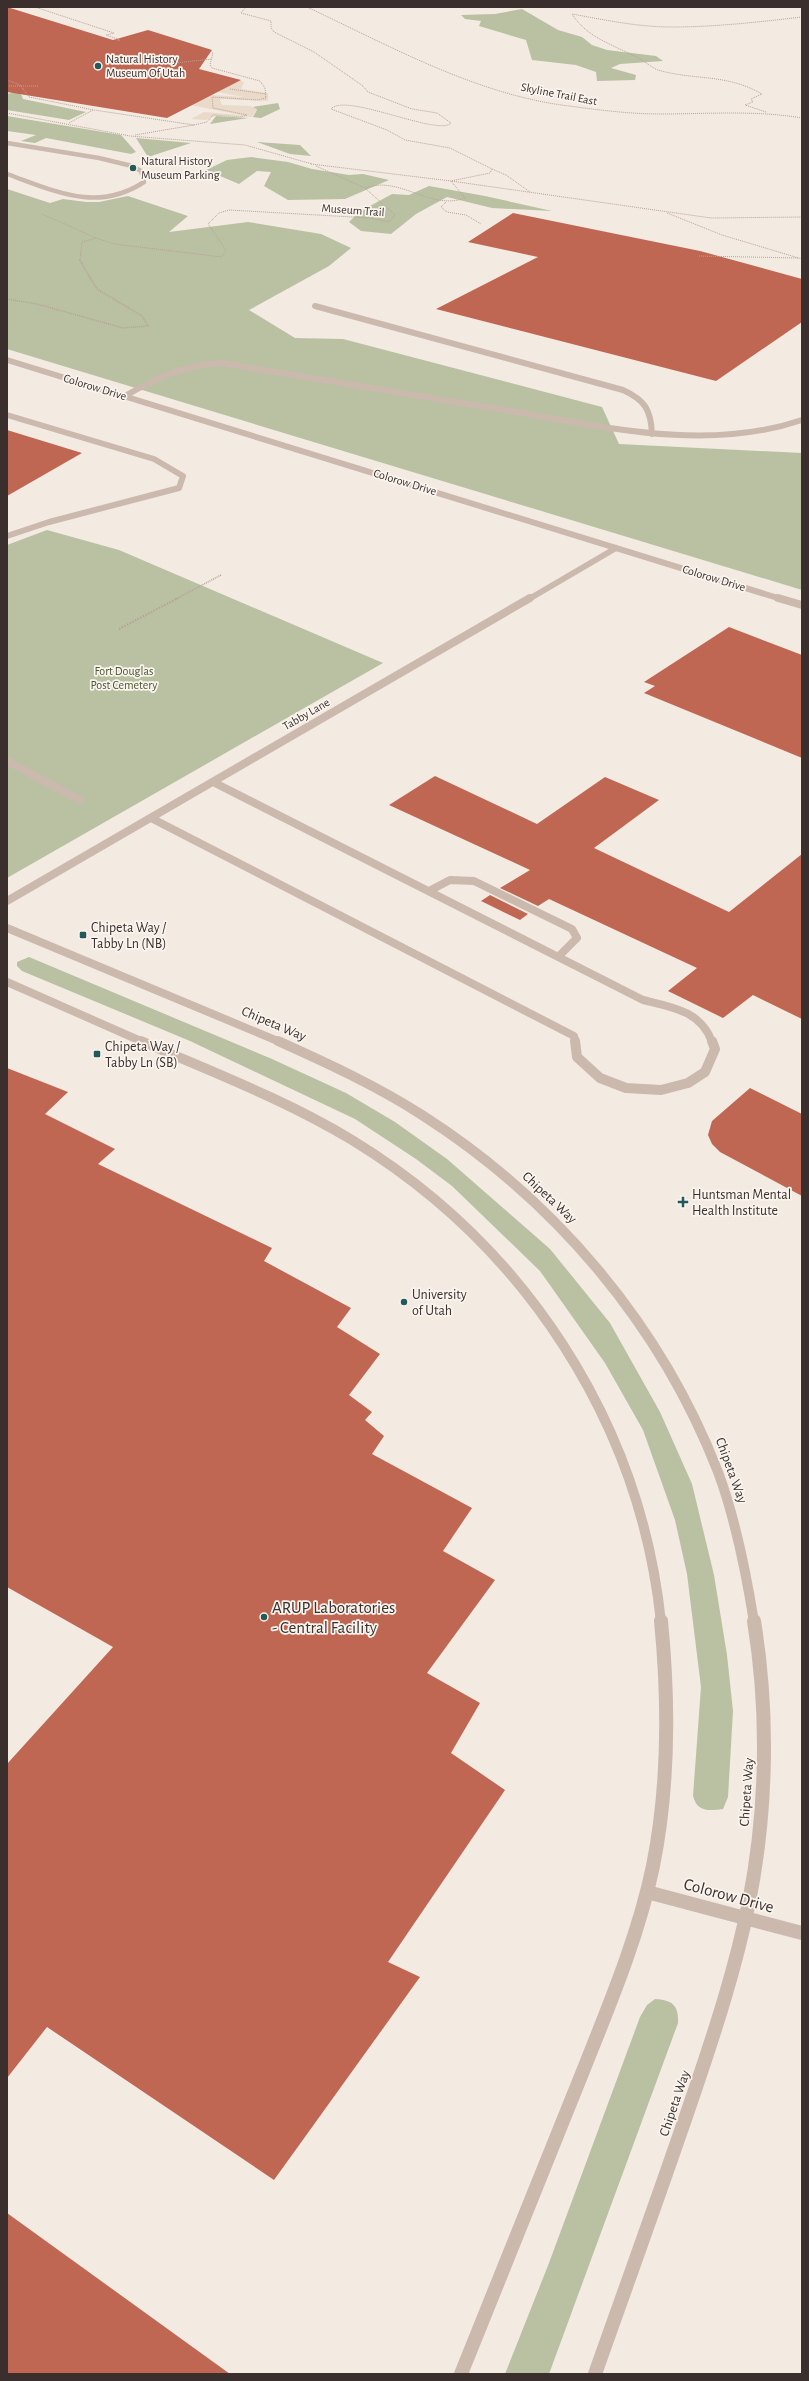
<svg xmlns="http://www.w3.org/2000/svg" width="809" height="2381" viewBox="0 0 809 2381" font-family="'Alegreya Sans',sans-serif">
<style>
.green{fill:#b9c1a2}
.plaza{fill:#eadaca}
.building{fill:#c06753}
.lines{fill:none;stroke-linecap:round;stroke-linejoin:round}
.path-far2{stroke:#b7a398;stroke-width:1;stroke-dasharray:1 1;stroke-linecap:butt}
.path-far1{stroke:#b7a398;stroke-width:1.5;stroke-dasharray:1 1;stroke-linecap:butt}
.path{stroke:#b7a398;stroke-width:2;stroke-dasharray:1.5 1.5;stroke-linecap:butt}
.minor-far4{stroke:#cbb9ae;stroke-width:4.5}
.minor-far3{stroke:#cbb9ae;stroke-width:6}
.minor-far2{stroke:#cbb9ae;stroke-width:8}
.minor-far1{stroke:#cbb9ae;stroke-width:10}
.minor{stroke:#cbb9ae;stroke-width:14}
.path-bridge{stroke:#b7a398;stroke-width:1;stroke-dasharray:1 1;stroke-linecap:butt}
.poi-dot{fill:#23595a;stroke:#faf4ee;stroke-width:1.5}
.labels{text-anchor:middle;stroke-width:3.5;stroke-linejoin:round;paint-order:stroke}
.far-poi-label{font-size:12px;fill:#3a2f2c;stroke:#faf4ee;text-anchor:start}
.far-street-label{font-size:12px;fill:#3a2f2c;stroke:#faf4ee}
.far-park-label{font-size:12px;fill:#4b5731;stroke:#faf4ee}
.poi-label{font-size:14px;fill:#3a2f2c;stroke:#faf4ee;text-anchor:start}
.street-label{font-size:14px;fill:#3a2f2c;stroke:#faf4ee}
.near-poi-label{font-size:17px;fill:#3a2f2c;stroke:#faf4ee;text-anchor:start}
.near-street-label{font-size:17px;fill:#3a2f2c;stroke:#faf4ee}
</style>
<rect width="100%" height="100%" fill="#f3eae2"/>
<!-- green -->
<path class="green" d="M522,9L558,30L582,37L592,45L607,50L656,56L663,61L620,64L611,68L636,75L635,80L597,81L596,72L576,65L532,60L526,40L479,26L481,21L465,19L461,15L495,14Z
M17,92L21,94L23,99L86,112L69,120L7,110V94Z
M278,103L280,109L261,118L253,117L257,110L253,107Z
M7,116L121,135L136,152L131,154L46,138L35,143L21,141L36,135L7,131Z
M216,116L248,118L210,124Z
M136,138L191,143L148,157Z
M257,142L300,145L311,156L290,154Z
M251,157L288,162L312,169L349,175L363,174L389,180L345,199L288,200L264,186L271,172L257,171L239,184L206,170L227,160Z
M429,186L485,196L552,211L492,208L447,197L416,214L391,234L361,231L349,222L359,212L392,194L409,195Z
M7,189L50,203L63,199L86,202H99L128,196L188,216L169,232L248,222L321,234L351,248L329,266L249,310L295,338L343,339L602,407L619,444L802,453V590L7,349Z
M47,530L119,550L383,663L7,878V545Z
M29,957L272,1059L346,1093L395,1122L447,1159L550,1249L610,1323L660,1412L692,1484L714,1575L727,1655L733,1711L728,1797L723,1809C709,1811 697,1812 693,1796L701,1687L687,1574L675,1520L643,1430L605,1363L540,1271L452,1186L416,1159L355,1119L190,1041L22,971L17,966V962Z
M655,1999C672,2000 679,2005 678,2023L549,2374H505L549,2263L640,2017L647,2005Z"/>
<!-- plaza -->
<path class="plaza" d="M239,80L244,82L241,89L268,93V101L220,99L222,105L250,106L257,109L252,117L216,115L206,120L191,119L204,112L241,115L180,103L196,94L244,97L217,92Z"/>
<!-- building -->
<path class="building" d="M7,7L113,40L148,30L212,50L199,69L241,80L167,118L7,92Z
M513,213L700,251L802,279V322L716,381L436,309L538,257L468,242Z
M7,430L82,453L7,496Z
M729,627L802,655V758L644,693L655,686L644,682Z
M435,776L537,824L605,777L659,800L594,848L729,912L802,854V1019L753,995L723,1018L668,991L697,968L549,899L538,906L500,888L530,870L389,805Z
M490,895L528,914L520,920L481,901Z
M7,1068L68,1092L45,1114L115,1149L98,1164L272,1248L264,1261L351,1308L337,1327L380,1354L349,1395L372,1412L365,1420L384,1436L372,1454L472,1508L443,1551L495,1580L427,1673L480,1703L451,1753L505,1790L388,1962L420,1977L274,2180L47,2027L7,2078V1764L113,1647L7,1587Z
M750,1088L802,1114V1196L720,1152L712,1144L708,1135L712,1121Z
M7,2213L230,2374H7Z"/>
<g class="lines">
<!-- path-far2 -->
<path class="path-far2" d="M35,7L114,33L106,35L120,40L117,41
M246,7L241,13L271,21V28L274,32L314,52L363,86L368,92L412,109L437,113L451,123C439,137 345,92 331,109L387,130L405,140L450,148L492,169L490,173L451,181
M307,7C390,46 477,95 569,106C599,110 630,114 660,114C707,114 755,110 802,118
M176,63L212,59
M7,80L20,85
M7,86H38
M23,89L29,97L94,110L194,125L135,135
M230,89L266,94
M766,112L745,105L753,102L751,99L762,94C725,73 696,81 658,70C652,68 646,62 640,59C615,45 588,39 572,14C605,20 638,27 672,27C715,27 759,22 802,17
M7,113L130,136L245,145L312,164
M69,123L93,110
M194,125L207,122L213,115L241,117L247,115L213,108L212,97L258,100L266,98L265,88L260,81L212,68L210,65L213,52
M311,164L451,181L711,218L802,217
M316,166L365,188
M492,169L506,175L530,192
M446,202L441,207L447,212L466,215L481,224
M667,213L722,235L802,259
M42,214L96,238
M699,256L798,258
M80,260L82,242L96,238L114,244L222,257L226,250L208,224L219,213L229,210L370,218L389,222L395,215L365,188C400,175 430,211 465,198L451,181"/>
<!-- path-far1 -->
<path class="path-far1" d="M7,299L37,304L123,328L148,326L142,316L97,289L79,259
M176,599L221,575"/>
<!-- path -->
<path class="path" d="M119,629L178,598"/>
<!-- minor-far4 -->
<path class="minor-far4" d="M7,143L99,158L132,166L141,171L144,182C97,213 55,191 7,174"/>
<!-- minor-far3 -->
<path class="minor-far3" d="M315,306L623,390C645,400 651,410 652,434
M7,360L781,599
M125,396C156,378 185,365 221,363C311,378 402,393 492,408C594,424 701,454 802,420
M7,415L154,459L183,476L179,488L49,522L7,536
M529,599L616,548"/>
<!-- minor-far2 -->
<path class="minor-far2" d="M778,598L802,605
M7,761L80,800
M213,782L643,1000C672,1007 701,1011 712,1042
M151,818L574,1036L575,1042
M429,891L450,880L474,881L572,929L577,938L558,957
M7,901L530,598
M7,928L280,1042
M7,982L143,1042"/>
<!-- minor-far1 -->
<path class="minor-far1" d="M141,1041C212,1072 286,1100 352,1140C524,1245 640,1421 661,1622
M278,1041C327,1063 377,1086 422,1115C555,1200 661,1325 718,1472C736,1520 746,1572 754,1622
M575,1041L577,1057L600,1078L626,1088L661,1090L688,1083L705,1072L715,1049L712,1041"/>
<!-- minor -->
<path class="minor" d="M647,1892L802,1933
M461,2374C501,2275 541,2176 581,2076C608,2008 638,1938 653,1866C669,1786 669,1702 661,1621
M595,2374C628,2281 662,2187 694,2093C715,2031 736,1967 749,1902C767,1811 769,1713 754,1621"/>
<!-- path-bridge -->
<path class="path-bridge" d="M20,85L23,89"/>
</g>
<!-- markers -->
<g class="poi-dot">
<circle cx="98" cy="66" r="4"/>
<circle cx="133" cy="168" r="4"/>
<rect x="79" y="931" width="8" height="8" rx="2"/>
<rect x="93" y="1050" width="8" height="8" rx="2"/>
<path d="M681 1196h4v4h4v4h-4v4h-4v-4h-4v-4h4z"/>
<circle cx="404" cy="1302" r="4"/>
<circle cx="264" cy="1617" r="4"/>
</g>
<g class="labels">
<!-- far-poi labels -->
<g class="far-poi-label">
<text x="106" y="63">Natural History<tspan x="106" dy="14">Museum Of Utah</tspan></text>
<text x="141" y="165">Natural History<tspan x="141" dy="14">Museum Parking</tspan></text>
</g>
<!-- far-street labels -->
<g class="far-street-label">
<text transform="translate(559 94) rotate(11)" y="4">Skyline Trail East</text>
<text transform="translate(353 210) rotate(4)" y="4">Museum Trail</text>
<text transform="translate(95 387) rotate(17)" y="4">Colorow Drive</text>
<text transform="translate(405 482) rotate(17)" y="4">Colorow Drive</text>
<text transform="translate(714 578) rotate(17)" y="4">Colorow Drive</text>
<text transform="translate(306 714) rotate(-30)" y="4">Tabby Lane</text>
</g>
<!-- far-park labels -->
<g class="far-park-label">
<text x="124" y="675">Fort Douglas<tspan x="124" dy="14">Post Cemetery</tspan></text>
</g>
<!-- poi labels -->
<g class="poi-label">
<text x="91" y="932">Chipeta Way /<tspan x="91" dy="16">Tabby Ln (NB)</tspan></text>
<text x="105" y="1051">Chipeta Way /<tspan x="105" dy="16">Tabby Ln (SB)</tspan></text>
<text x="692" y="1199">Huntsman Mental<tspan x="692" dy="16">Health Institute</tspan></text>
<text x="412" y="1299">University<tspan x="412" dy="16">of Utah</tspan></text>
</g>
<!-- street labels -->
<g class="street-label">
<text transform="translate(274 1023) rotate(23)" y="5">Chipeta Way</text>
<text transform="translate(550 1197) rotate(43)" y="5">Chipeta Way</text>
<text transform="translate(732 1470) rotate(70)" y="5">Chipeta Way</text>
<text transform="translate(746 1792) rotate(-86)" y="5">Chipeta Way</text>
<text transform="translate(674 2103) rotate(-71)" y="5">Chipeta Way</text>
</g>
<!-- near-poi labels -->
<g class="near-poi-label">
<text x="272" y="1613">ARUP Laboratories<tspan x="272" dy="20">- Central Facility</tspan></text>
</g>
<!-- near-street labels -->
<g class="near-street-label">
<text transform="translate(729 1895) rotate(15)" y="6">Colorow Drive</text>
</g>
</g>
<!-- border -->
<rect width="809" height="2381" fill="none" stroke="#3a2f2c" stroke-width="16"/>
</svg>
